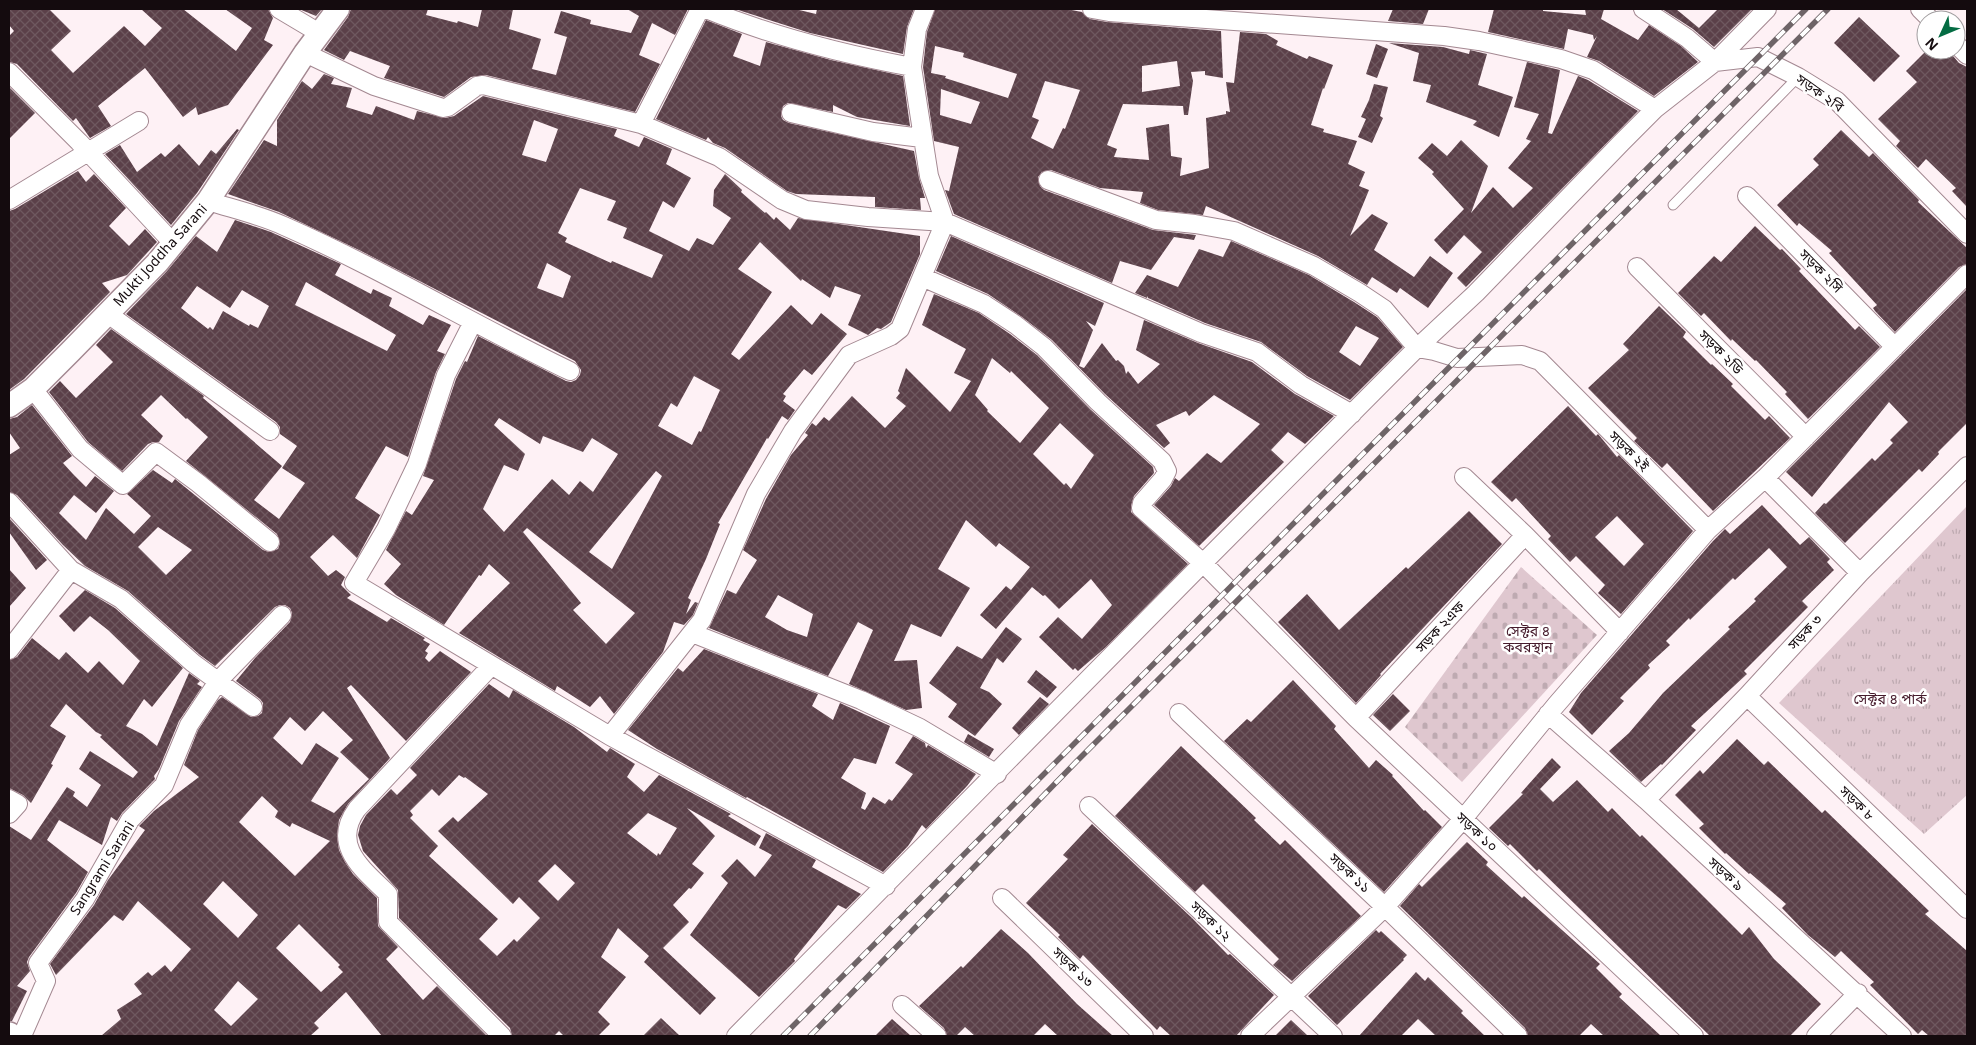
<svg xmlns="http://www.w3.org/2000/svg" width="1976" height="1045" viewBox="0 0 1976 1045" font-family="'Noto Sans','Noto Sans Bengali',sans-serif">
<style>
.cemetery{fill:url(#cemetery-stones)}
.park{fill:url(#park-tufts)}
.building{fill:url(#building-cross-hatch);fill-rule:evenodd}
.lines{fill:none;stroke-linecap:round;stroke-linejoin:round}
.service-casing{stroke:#a38891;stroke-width:11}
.minor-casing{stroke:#a38891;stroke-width:20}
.tertiary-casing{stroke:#a38891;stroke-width:25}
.secondary-casing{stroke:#a38891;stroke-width:28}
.service{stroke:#fff;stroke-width:9}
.minor{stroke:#fff;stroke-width:18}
.tertiary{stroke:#fff;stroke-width:22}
.secondary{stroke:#fff;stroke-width:25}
.rail-casing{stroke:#6e6467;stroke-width:5.5}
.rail{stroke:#fff;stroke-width:4;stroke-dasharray:11;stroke-linecap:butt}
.labels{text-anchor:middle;stroke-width:5;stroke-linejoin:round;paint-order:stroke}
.street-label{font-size:14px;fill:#140b0e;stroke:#fff}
.park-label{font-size:14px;fill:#461b2c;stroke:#fff}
</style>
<defs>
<pattern id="cemetery-stones" width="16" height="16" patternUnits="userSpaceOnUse" patternTransform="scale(1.25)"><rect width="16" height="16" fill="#dfc7cf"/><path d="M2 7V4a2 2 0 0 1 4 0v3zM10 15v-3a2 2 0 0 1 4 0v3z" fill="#beaab1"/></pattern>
<pattern id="park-tufts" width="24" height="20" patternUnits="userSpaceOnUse" patternTransform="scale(1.25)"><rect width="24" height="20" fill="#dfc7cf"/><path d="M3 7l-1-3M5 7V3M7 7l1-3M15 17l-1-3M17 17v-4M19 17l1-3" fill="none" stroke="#beaab1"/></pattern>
<pattern id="building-cross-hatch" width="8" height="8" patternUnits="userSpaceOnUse" patternTransform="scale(1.25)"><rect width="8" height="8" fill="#5b4049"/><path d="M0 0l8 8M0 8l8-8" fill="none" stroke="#6e585f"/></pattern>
</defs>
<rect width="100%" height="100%" fill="#fef1f5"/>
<!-- cemetery -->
<path class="cemetery" d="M1521,567L1597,635L1462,782L1405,727Z"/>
<!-- park -->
<path class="park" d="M1967,506V795L1924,834L1779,703Z"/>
<!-- building -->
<path class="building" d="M9,9H49L71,31L51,50L73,73L124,26L145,46L162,28L141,9H183L236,51L252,28L225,9H268L273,18L264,40L273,45L228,105L198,115L196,107L183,117L145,68L98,106L111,126L90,138L76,118L73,121L17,64L9,62V36L14,31L9,25Z
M299,9H322L316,16Z
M351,9H428L426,15L457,23L458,21L478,27L482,9H513L509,29L541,39L532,69L556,75L567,37L554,33L561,11L591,20L590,24L631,33L639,16L627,9H688L675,35L652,23L639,55L660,64L635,112L486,75L471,77L444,97L384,78L390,66L350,51L344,60L324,50L348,17Z
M735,9H795L816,14L817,9H914L907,27L903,54L810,33Z
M935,9H1066L1082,12L1090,19L1107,22L1221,31L1223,78L1205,75V71L1191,72L1193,81L1188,115H1184L1183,106L1123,104L1107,145L1117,149L1114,157L1149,160L1146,128L1169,124L1171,156L1182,158L1180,176L1209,168L1206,118L1226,114V111L1230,112L1226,82L1234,83L1240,32L1266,34L1278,41L1276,45L1307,59L1309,56L1333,65L1324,89L1323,88L1311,125L1324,129L1323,132L1357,141L1348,164L1365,172L1359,186L1369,190L1350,236L1372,214L1388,223L1374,250L1414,277L1430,256L1453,273L1428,308L1400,288L1397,293L1372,277L1367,285L1318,256L1206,206L1203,215L1158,210L1140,203L1143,192L1100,188L1051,170L1042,172L1038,177L1040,186L1044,190L1153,230L1196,235L1194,240L1174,237L1151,270L1120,261L1112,283L954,214L945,190L949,191L959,147L934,141L923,67L927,32ZM935,46L964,53L963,57L1017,74L1008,98L945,78L946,76L931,73ZM1177,61L1180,86L1142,92V66ZM1045,81L1080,90L1065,129L1063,128L1053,149L1031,138L1039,120L1032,117ZM941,89L980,102L971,124L940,115Z
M1393,9H1429L1423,24L1388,21Z
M1494,9H1543V11L1586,15L1585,9H1604L1601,19L1638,40L1649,25L1681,46L1698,62L1654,96L1599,61L1587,57L1597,36L1594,40L1593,35L1568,29L1564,49L1488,32Z
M1662,9H1676L1699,28L1718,9H1752L1714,47L1693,29Z
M1859,17L1900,56L1874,82L1834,43Z
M706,20L742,34L733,56L760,66L766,42L831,60L903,76L910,126L857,117L833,105V112L788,103L783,106L781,116L783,120L789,123L914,151L919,178L925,198H920L921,210L875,207V197L796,194L787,191L725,148L713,143L708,137L706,140L656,119Z
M1389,43L1443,47L1469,54L1470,50L1487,54L1478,85L1513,97L1499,137L1473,125L1477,121L1426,102L1431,85L1413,81L1419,53Z
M1376,44L1388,49L1377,78L1366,74Z
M1927,50H1948L1959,63L1967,67V207L1952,191L1956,188L1926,159L1918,168L1896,146L1900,141L1878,119L1917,82L1906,71Z
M1527,62L1560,70L1548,133L1552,134L1578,76L1588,80L1638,111L1466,287L1457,278L1482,252L1464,235L1447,254L1434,240L1464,209L1432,174L1434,172L1418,158L1432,143L1447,156L1461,140L1488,166L1471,213L1493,187L1513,208L1533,188L1508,168L1531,141L1526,139L1539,114L1514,107Z
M324,74L334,78L331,84L352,88L346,107L372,115L376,106L414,120L417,111L445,118L454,116L483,96L617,129L614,136L639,147L644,137L672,149L666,164L691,178L674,208L663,201L649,231L689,251L697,238L713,245L731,218L713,206L714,190L725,174L742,190L741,192L765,213L766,212L774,220L776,217L790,230L798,218L920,236V254L891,322L881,329L877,328L868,335L848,325L861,295L835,286L830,298L802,279L801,281L760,242L738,269L772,292L731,354L739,360L791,305L812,325L821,313L847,334L812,375L804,369L783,394L786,396L783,401L795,410L788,420L782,416L768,439L767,438L718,523L720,524L706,559L688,598L691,600L686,614L695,602L698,603L693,615L684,625L674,622L663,652L614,714L600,696L590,707L557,686L555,691L459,633L510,583L489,564L481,576L479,575L444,625L396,595L384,584L401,564L386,550L406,511L412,515L434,480L423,476L456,379L465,361L467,362L478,336L566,381L571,382L576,380L580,375L581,370L575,361L361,251L279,212L228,194L264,140L277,146V120L302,81L312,89ZM534,120L558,129L546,162L522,155ZM580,188L616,201L607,220L627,228L623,238L663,255L652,278L612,261L611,263L565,242L567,238L558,233ZM547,263L571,276L563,298L537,288ZM694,376L720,390L701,432L699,431L692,445L658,426L671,403L677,407ZM499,418L540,444L543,436L583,452L592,438L618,454L593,492L580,481L569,495L552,479L504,532L483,509L504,465L518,471L525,454L494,425ZM656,471L662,476L612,569L589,552ZM527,528L635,613L606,644L573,610L581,603L523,532Z
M1374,84L1388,87L1380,116L1383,118L1372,143L1358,137L1366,119L1361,117L1369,100Z
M9,87L35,113L9,139Z
M237,129L239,130L197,193L171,225L105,154L120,145L137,172L161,153L165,157L179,144L199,166L211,150L216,154Z
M1841,130L1869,157L1873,153L1919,200L1918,202L1967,248V264L1959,267L1895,332L1875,311L1873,308L1877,305L1829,253L1832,251L1799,223L1797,226L1777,205L1819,165L1813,159Z
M78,171L86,182L94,174L126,208L109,226L129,246L145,229L157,242L127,275L102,283L110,292L24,379L9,390V211L15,209Z
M235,220L271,232L341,264L335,275L371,294L373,289L392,298L389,306L423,325L429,315L451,325L437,351L445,354L436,372L408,457L386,446L355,498L380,515L384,508L357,558L333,535L310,557L328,576L336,570L345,577L341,585L351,595L347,598L387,622L391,618L425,638L423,640L430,644L425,651L428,653L425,658L429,662L440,651L471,672L406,741L351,685L347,688L390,758L348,804L339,820L337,836L339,850L345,862L353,874L377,898L378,926L398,947L386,959L423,1000L437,986L487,1036H382L346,992L314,1023L319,1028L310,1036H101L121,1019L117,1010L142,994L134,984L148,972L152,976L165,965L171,972L191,949L138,901L123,921L114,915L56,975L50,964L94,905L108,880L145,830L139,826L154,811L199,777L184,765L198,730L218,700L222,697L251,717L258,716L262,713L263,703L260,699L236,681L255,658L290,622L292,613L290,608L285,605H280L275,607L215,666L200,655L128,591L85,566L63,545L17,495L9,492V455L20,448L9,432V419L17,417L32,405L72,456L63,463L73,474L86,487L95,476L114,491L96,513L74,495L59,513L86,540L106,508L134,534L151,516L127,494L153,470L172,483L175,479L263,550L269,552L278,549L280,543L277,534L186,461L208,437L187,418L186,419L161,395L141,415L163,436L159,442H153L148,444L122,471L88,442L49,392L60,381L76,398L113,362L96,345L111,329L204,396L203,398L282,466L254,500L279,519L305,483L282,468L297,446L280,434V427L276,422L126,314L167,271L196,236L217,252ZM306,282L396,335L387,351L295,305ZM197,286L230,308L242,290L269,306L258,328L250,324L249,326L223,311L213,330L210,327L208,329L181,308ZM158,527L192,550L166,575L138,547ZM323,711L353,740L340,752L369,779L334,813L311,801L339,758L316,743L302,765L273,738L290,717L305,731ZM262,796L278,811L275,817L290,827L292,823L330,841L295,876L239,822ZM223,881L258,915L238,938L203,904ZM299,924L340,965L338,967L343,972L321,992L276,948ZM238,981L258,999L231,1026L214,1010Z
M1755,226L1780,250L1782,249L1801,269L1799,271L1855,330L1859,326L1880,347L1808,419L1785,394L1787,392L1756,360L1755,361L1732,339L1731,341L1704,313L1701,316L1678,293L1714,256L1721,262Z
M951,236L1104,303L1095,326L1086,321L1093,330L1079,366L1084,368L1102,343L1116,361L1118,360L1124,366L1126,374L1128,371L1138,384L1160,364L1136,350L1144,320L1198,343L1252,362L1295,394L1334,416L1305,444L1288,432L1271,450L1284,462L1199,546L1154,505L1171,486L1175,478L1179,481L1207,453L1221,463L1260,424L1214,395L1189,416L1186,411L1156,425L1170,443L1164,448L1105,394L1052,340L1022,317L988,294L936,271Z
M1231,241L1309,275L1354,302L1377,317L1403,347L1350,400L1307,376L1261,342L1205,323L1148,298V296L1147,298L1135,293L1147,275L1178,287L1199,249L1223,257ZM1356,326L1379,338L1360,366L1339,352Z
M1967,289V423L1938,452L1939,454L1922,472L1919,469L1845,543L1815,513L1824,503L1826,504L1872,458L1875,461L1893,443L1890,440L1908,422L1889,402L1812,497L1786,472Z
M934,294L979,313L1010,334L1037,355L1090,409L1153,467L1154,473L1134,496L1131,506V512L1188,564L1106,647L1078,671L1075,668L1073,670L1039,637L1058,617L1082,639L1112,605L1091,579L1059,609L1045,595L1043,596L1032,587L996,629L980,615L1006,586L1011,590L1030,567L999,543L996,547L966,520L938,569L970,588L941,637L911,624L894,661L917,660L922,708L906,710L849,684L873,630L858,622L828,676L709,628L727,590L736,594L757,560L743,550L766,499L791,455L808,435L805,433L812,423L816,426L824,417L829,421L852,396L885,428L906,406L896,398L900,393L898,391L906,368L950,412L971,381L954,373L966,349L922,325ZM992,358L1010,373L1011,371L1049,408L1020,443L987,411L988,410L975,395ZM1060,423L1094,455L1071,489L1066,483L1064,485L1033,454ZM778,595L813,614L807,637L787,630L765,617Z
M1659,306L1686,332L1683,337L1711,365L1712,364L1733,384L1731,386L1765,420L1769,416L1790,438L1713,511L1667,463L1662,468L1634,441L1637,438L1588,388L1629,350L1623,344Z
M1568,406L1596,436L1598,434L1617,457L1619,455L1693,531L1621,614L1598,593L1605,585L1576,556L1570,562L1548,539L1551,536L1516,498L1512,502L1491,482ZM1617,516L1644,544L1624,566L1595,537Z
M1762,505L1800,545L1809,537L1830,559L1827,562L1834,570L1802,601L1808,607L1744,671L1747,674L1691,726L1696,730L1662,765L1661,764L1641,782L1609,751L1629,733L1663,693L1730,629L1728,627L1756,601L1754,599L1787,567L1769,548L1735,580L1733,578L1690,620L1689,618L1666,641L1670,645L1648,665L1650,668L1620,698L1624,701L1592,735L1569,712L1581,693L1713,541L1725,529L1730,534Z
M1469,511L1502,544L1380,674L1381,675L1356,703L1278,622L1307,594L1339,630L1406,567L1408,569Z
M9,518L47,560L36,570L9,532Z
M9,569L26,588L9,607Z
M85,590L115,608L183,668L152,707L144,699L126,726L142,734L157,746L189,673L200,681L197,684L202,687L179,721L159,769L154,776L155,779L122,813L117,821L111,817L102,845L59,820L47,840L88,872L76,893L29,957L27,962L30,971L17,986L27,991L12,1021H9V826L31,840L67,787L75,792L73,796L87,807L101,785L79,769L90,751L133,778L138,772L100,737L102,735L96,732L66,704L50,726L66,736L51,764L53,765L31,803L23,795L9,788V660L17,657L32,638L59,660L66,652L88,673L99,661L123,685L140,661L108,630L90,616L74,632L59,616Z
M1006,627L1022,639L1003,663L997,658L980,688L989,692L1002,704L975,736L948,717L957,704L929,683L957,646L982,659Z
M704,649L818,694L812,706L833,720L840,703L890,726L876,764L854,758L841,778L866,793L861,808L865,810L873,797L885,804L889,799L892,801L913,774L895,763L913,736L925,743L926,748L928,745L976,774L967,786L926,829L922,825L908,846L883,872L747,797L746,798L657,749L628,730L678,668L683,672Z
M1036,670L1057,687L1047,698L1027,682Z
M1293,680L1336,726L1334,729L1369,768L1376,760L1393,775L1392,776L1424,811L1425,810L1442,827L1384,892L1224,741L1247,719L1251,722Z
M489,684L509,698L513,690L574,727L607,752L610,748L635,764L627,777L644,792L659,775L731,814L728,816L761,836L755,846L687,808L715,836L692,864L704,873L691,889L689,888L673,905L689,922L663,948L716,998L700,1015L644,962L649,956L618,928L601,957L626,977L598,1012L610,1024L598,1036H564L559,1031L554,1036H512L510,1028L399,918L398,890L363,851L358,835L360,826L366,815L391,789L397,795L417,775L410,768ZM459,775L464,778L465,777L488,794L458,822L453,817L438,831L513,904L519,897L540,918L517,942L514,939L497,956L479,939L498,919L429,856L438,846L410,818L413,815L410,811L432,789L439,796ZM648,813L677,828L660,855L658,853L657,856L627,833ZM555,864L575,883L558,901L538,881Z
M1393,694L1410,711L1390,731L1373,715Z
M1040,697L1049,704L1019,735L1012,728Z
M968,734L994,749L989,757L964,742Z
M1737,739L1764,765L1768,761L1822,813L1825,810L1929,911L1925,914L1967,951V1036H1929L1922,1030L1918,1034L1870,985L1874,982L1841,951L1835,957L1808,935L1782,908L1786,904L1750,873L1749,874L1726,853L1725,854L1699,828L1704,824L1675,795L1700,770L1703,774Z
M1181,746L1256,818L1254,820L1280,845L1285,840L1361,916L1292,981L1273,965L1279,959L1203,884L1195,892L1115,816Z
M1552,758L1561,767L1540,789L1553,802L1577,780L1608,812L1612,808L1640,837L1642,835L1742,935L1749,927L1774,959L1821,1004L1790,1036H1710L1539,869L1537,871L1510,844L1508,846L1489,828L1523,794L1521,793Z
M1092,824L1192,918L1228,955L1230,954L1274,995L1236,1036H1171L1160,1026L1157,1030L1083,955L1080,959L1058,937L1060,935L1026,903L1068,859L1063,855Z
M766,833L816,860L812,867L861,894L846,909L838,905L794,959L795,961L759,997L690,935L728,883L721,876L737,859L755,877L772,855L759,848Z
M1467,842L1488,862L1486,865L1522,898L1524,896L1600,964L1596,968L1622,994L1619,997L1661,1036H1604L1591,1024L1579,1036H1528L1525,1028L1400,906L1419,884L1422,887Z
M1001,929L1028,953L1077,1004L1113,1036H1058L1045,1024L1033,1036H975L965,1027L956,1036H947L944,1028L919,1006L961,966L963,968Z
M1376,930L1379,933L1381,931L1407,955L1403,959L1404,960L1337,1025L1308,996Z
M1416,972L1425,981L1428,977L1463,1011L1461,1013L1485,1036H1436L1418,1019L1401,1036H1359Z
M661,1018L680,1036H643Z
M892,1019L911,1036H875Z
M1291,1020L1308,1036H1275Z"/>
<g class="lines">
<!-- service casing -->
<g class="service-casing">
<path id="service" d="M1673,205L1798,77"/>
</g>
<!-- minor casing -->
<g class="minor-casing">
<path id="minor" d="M279,9L321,34
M706,9C772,36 842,54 912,67
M1092,9L1109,12L1444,36L1479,41L1561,59L1593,70L1655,109
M1643,9L1687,38L1715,62L1758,57L1798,77L1837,101L1967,234
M1920,9L1931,20
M1956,44L1967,55
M305,53L374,86L443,108L448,107L477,86L483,85L641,124L719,157L782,200L806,210L868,217L945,222L1201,333L1257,352L1301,385L1352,414
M9,72L79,142L173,243
M791,113L873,132L922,138
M641,124L700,9
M1048,180L1156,220L1195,224L1234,231L1314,266L1360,293L1384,309L1417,348L1434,351L1457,358L1522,355L1540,361L1708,530
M1747,196L1895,347
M9,200L139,121
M208,201C233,209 260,215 284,226C382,269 474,325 570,371
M1637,267L1806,437
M922,277L984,304L1016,325L1044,347L1098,402L1162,461L1167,471L1163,479L1142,503L1141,508L1203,563L1356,718L1694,1036
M108,314L270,431
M473,322L446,375L417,464L386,529L354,583L610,736L702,620L756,494L793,431L849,355L891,336L900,329L945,222L929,176L912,67L917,29L925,9
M33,389L80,449L123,485L156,452L198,483L270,542
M1464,477L1525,535L1620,632
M1765,478L1860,573
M9,502L71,570L9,650
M71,570L121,599L193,663L253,707
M692,633L861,700L920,728L997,774
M491,666L357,809C330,846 364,870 388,894V922L502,1036
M1747,696L1967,909
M1179,713L1385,907L1518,1036
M1548,714L1646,800L1902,1036
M1356,718L1525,535
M610,736L886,886
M9,799L18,804L9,814
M1646,800L1747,696L1860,573L1967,466
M1089,806L1333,1036
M1002,898L1144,1036
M902,1005L937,1036
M22,1036L46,981L38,963L85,899L130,820L164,785L189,725L219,680L282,615
M736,1036L1203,563L1417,348L1476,293L1621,143L1655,109L1715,62L1767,9
M1250,1036L1385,907L1463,819L1556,705L1708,530L1765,478L1967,274
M1816,1036L1858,993"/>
</g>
<!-- tertiary casing -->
<g class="tertiary-casing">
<path id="tertiary" d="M9,406L33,389L70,352L158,262L208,201L305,53L338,9"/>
</g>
<!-- secondary casing -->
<g class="secondary-casing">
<path id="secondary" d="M9,1035L10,1036"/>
</g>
<!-- service -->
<use href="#service" class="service"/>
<!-- minor -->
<use href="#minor" class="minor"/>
<!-- tertiary -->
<use href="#tertiary" class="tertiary"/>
<!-- secondary -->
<use href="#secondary" class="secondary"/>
<!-- rail casing -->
<g class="rail-casing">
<path id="rail" d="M783,1036L1806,9
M810,1036L1076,762L1828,9"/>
</g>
<!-- rail -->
<use href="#rail" class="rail"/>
</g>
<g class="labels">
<!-- street labels -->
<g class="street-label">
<text transform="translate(1820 93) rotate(35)" y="5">সড়ক ২বি</text>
<text transform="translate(160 255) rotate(-48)" y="5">Mukti Joddha Sarani</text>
<text transform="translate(1821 271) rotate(45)" y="5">সড়ক ২সি</text>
<text transform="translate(1721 352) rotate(45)" y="5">সড়ক ২ডি</text>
<text transform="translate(1629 451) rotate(45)" y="5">সড়ক ২ই</text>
<text transform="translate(1440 627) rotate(-47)" y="5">সড়ক ২এফ</text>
<text transform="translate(1805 632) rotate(-47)" y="5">সড়ক ৩</text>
<text transform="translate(1857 803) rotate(44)" y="5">সড়ক ৮</text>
<text transform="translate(1477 832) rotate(43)" y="5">সড়ক ১০</text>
<text transform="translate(102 868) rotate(-58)" y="5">Sangrami Sarani</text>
<text transform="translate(1350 873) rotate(43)" y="5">সড়ক ১১</text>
<text transform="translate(1726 874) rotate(42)" y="5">সড়ক ৯</text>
<text transform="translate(1211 921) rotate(44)" y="5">সড়ক ১২</text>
<text transform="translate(1073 967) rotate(44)" y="5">সড়ক ১৩</text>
</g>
<!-- park labels -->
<g class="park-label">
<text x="1528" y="636">সেক্টর ৪<tspan x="1528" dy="16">কবরস্থান</tspan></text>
<text x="1890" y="704">সেক্টর ৪ পার্ক</text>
</g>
</g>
<!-- border -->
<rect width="1976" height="1045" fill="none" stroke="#140b0e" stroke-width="20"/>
<!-- north arrow -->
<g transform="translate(1941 35) rotate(226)"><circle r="24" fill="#ffffff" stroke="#a19d9f"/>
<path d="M0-4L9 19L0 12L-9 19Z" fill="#046c43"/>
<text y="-8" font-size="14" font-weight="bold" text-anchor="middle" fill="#140b0e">N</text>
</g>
</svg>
